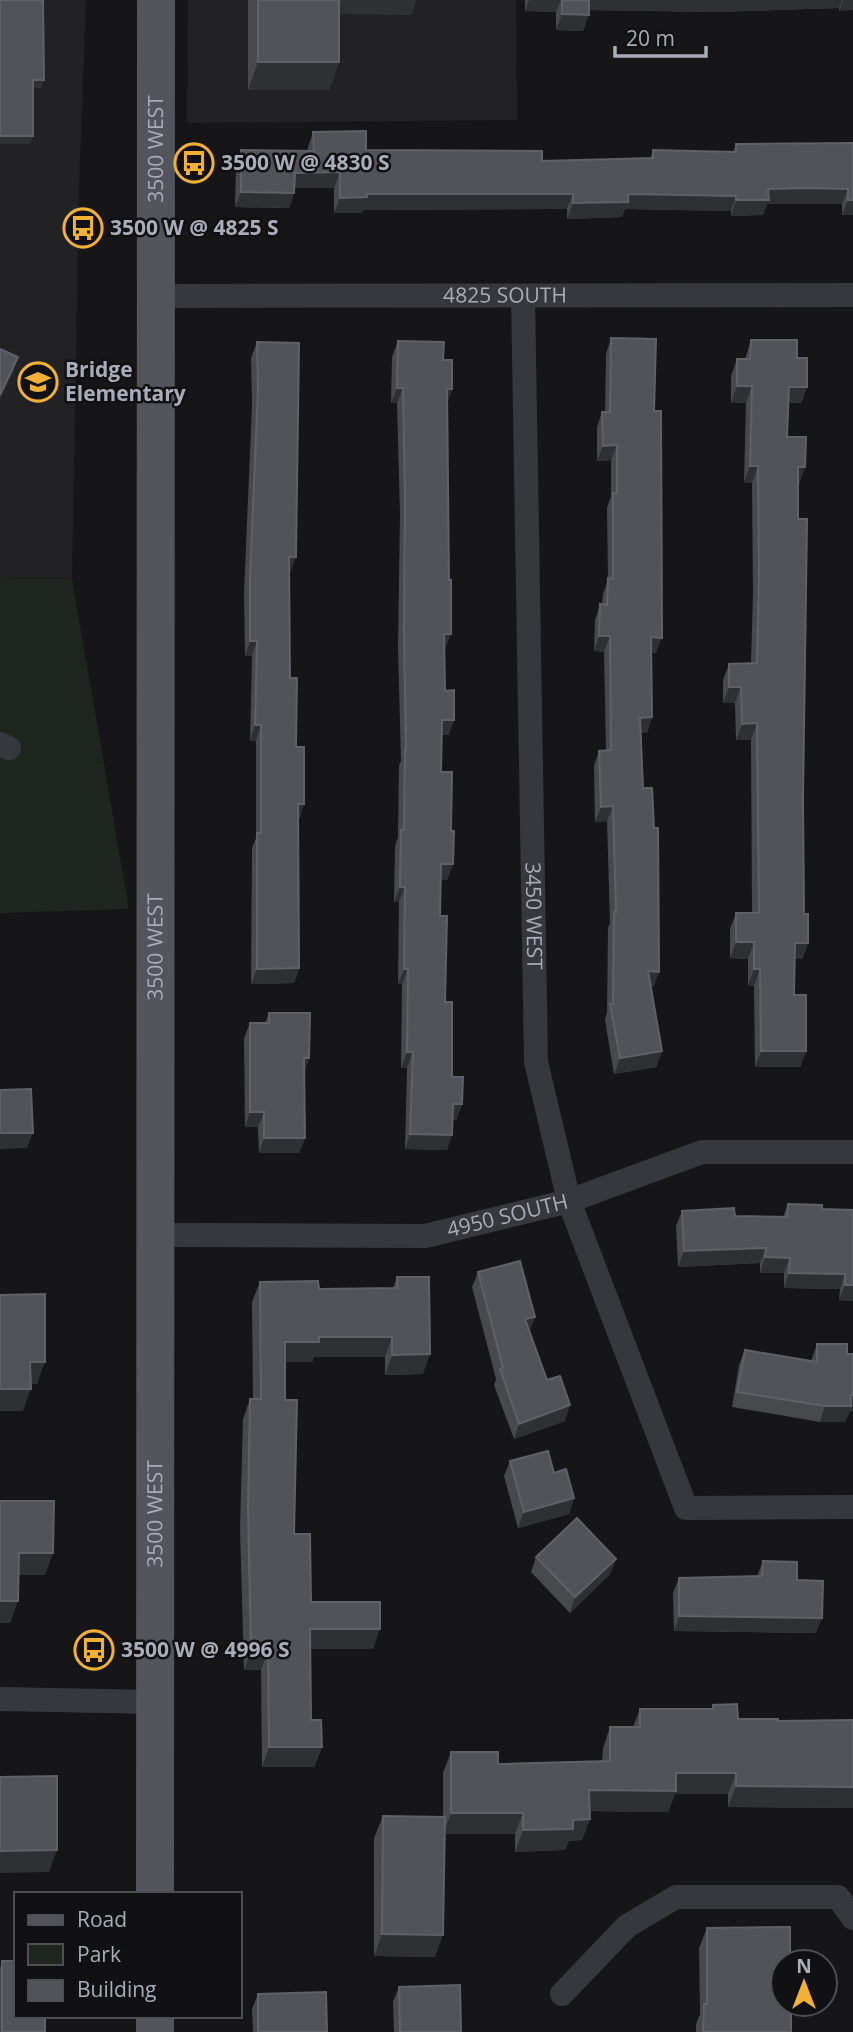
<svg xmlns="http://www.w3.org/2000/svg" width="853" height="2032" viewBox="0 0 853 2032" font-family="'Open Sans',sans-serif">
<style>
.built{fill:#222225}
.green{fill:#1e261f}
.lines{fill:none;stroke-linecap:round;stroke-linejoin:round}
.minor{stroke:#37383d;stroke-width:24}
.primary{stroke:#53555c;stroke-width:38}
.wall{fill:#47494d}
.shaded-wall{fill:#2f3033}
.building{fill:#525359;stroke:#5f6168;stroke-width:2}
.labels{text-anchor:middle;stroke-width:5;stroke-linejoin:round;paint-order:stroke}
.street-label{font-size:21px;fill:#a8adb8;stroke:#111113}
.poi-label{font-size:21px;font-weight:bold;fill:#a8adb8;stroke:#111113;text-anchor:start}
</style>
<rect width="100%" height="100%" fill="#161618"/>
<!-- built -->
<path class="built" d="M0,0H86L79,187L72,579L0,578Z
M188,0H516L517,120L187,123Z"/>
<!-- green -->
<path class="green" d="M0,578L72,579L129,909L0,913Z"/>
<g class="lines">
<!-- minor -->
<g class="minor">
<path id="s1" d="M155,296L853,295"/>
<path id="s2" d="M523,296L536,1062L569,1201L686,1508L853,1507"/>
<path d="M0,744L9,748"/>
<path id="s3" d="M155,1235L425,1236L569,1201L702,1152H853"/>
<path d="M0,1699L155,1702"/>
<path d="M562,1994L627,1926L676,1897H838L853,1918"/>
</g>
<!-- primary -->
<g class="primary">
<path id="s4" d="M155,1894L156,0"/>
<path d="M155,2032V2016"/>
</g>
</g>
<!-- wall -->
<path class="wall" d="M248,0H416L411,15L339,13V62L329,90H248Z
M525,0H853L839,11V8L714,12L589,10L583,31L556,30V12L525,11Z
M313,132L366,150L542,161L650,159L653,150L733,152L736,144L853,143V215H842V204L802,203L767,204L763,215L731,216V211L625,209L622,217L567,219V209L363,210L362,213H334V188H295L294,193L289,208L235,207L236,165L241,150L308,151V147Z
M611,338L654,411L656,653H651L652,717L647,733H641L643,788L659,972L653,987H650L662,1051L656,1067L614,1074L605,1020L607,1012L608,928L610,923L607,821L595,822L594,766L599,751H606L604,652L594,651L595,620L600,604L602,605L603,594L608,580L607,508L611,496V460L597,461V427L602,412H605L606,354Z
M751,340L797,358L807,387L801,403H788L787,437L805,467L799,484H798L804,914L808,943L802,959H794V995L806,1051L800,1067H755L754,986L748,985V959L730,958V929L736,913H752L751,740H736L735,703H723V680L729,664L751,663L753,593L752,483L744,482L746,403H731V376L737,359H745Z
M398,341L443,360L452,389L447,403L449,580L451,634L444,649L445,691L449,735H441V772L451,831L453,864L447,880H440V916L452,1077L462,1104L456,1120H453L447,1150L405,1149L407,1068H401L402,984H398L399,902H394L395,846L398,837L399,766L401,761L398,648L400,513L397,403H391L392,357Z
M257,342L296,557L289,573L290,678L296,747L304,804L299,819V968L294,983L251,984L252,848L256,838V741H250L252,656H245L244,593L252,405L251,358Z
M269,1013L309,1058L304,1073L305,1138L299,1153H259L258,1127H245L244,1038L250,1023H265Z
M788,1204L822,1209L853,1210V1301L839,1300L840,1289L784,1288V1273H760V1263L678,1267L676,1226L682,1211L735,1216L783,1217Z
M478,1272L535,1317L529,1331L547,1380L565,1421L514,1439L494,1385L496,1379L472,1287Z
M397,1277L423,1374L385,1375V1357H314L312,1362H285V1400L294,1534L311,1602L373,1649H310L311,1720L322,1747L314,1767H262L261,1670H244L240,1528L243,1419L250,1399H253L252,1302L260,1282L319,1289L393,1288Z
M817,1344L847,1354H853V1411H850L845,1422H820L732,1407L739,1365L745,1350L811,1361Z
M510,1461L554,1473L574,1498L569,1514L518,1528L504,1476Z
M536,1557L616,1559L610,1574L570,1613L531,1572Z
M763,1561L797,1580L816,1633L674,1631L673,1593L679,1578L757,1576Z
M713,1705L738,1719L778,1721L853,1720V1808L728,1807V1794H675L668,1812L590,1811V1819L582,1840L569,1841L565,1850L515,1852V1834H445L435,1957L374,1956V1838L383,1816L443,1817V1773L451,1752L498,1764L602,1761L603,1748L610,1727H633L640,1709H712Z
M707,1928L791,2032H696V2024L700,2014L699,1948Z
M2,1961L45,2032H0V1968Z
M399,1987L461,2032H394L393,2002Z
M258,1994L327,2032H253L252,2009Z"/>
<!-- shaded-wall -->
<path class="shaded-wall" d="M333,0H416L411,15L329,13Z
M529,0H561L556,12L525,11Z
M588,0H842L839,8L714,12L584,10Z
M843,0H853V10L839,11Z
M562,14L589,15L583,31L556,30Z
M258,62H339L329,90H248Z
M33,80H44L41,88H30Z
M0,136H33L30,144H0Z
M340,172L334,188H289L295,173Z
M807,188L848,189L842,204H767L763,215L731,216L736,200L768,189Z
M241,192L294,193L289,208L235,207Z
M367,194H573L567,209L363,210L362,213H334L340,198Z
M628,194L736,196L731,211L625,209L622,217L567,219L573,203Z
M848,200H853V215H842Z
M18,357L13,373L0,399V395Z
M737,386H752L746,403H731Z
M789,387H807L801,403H783Z
M397,388H403L397,403H391Z
M447,389H452L446,405Z
M617,445L611,460L597,461L603,446Z
M750,466H758L752,483L744,482Z
M798,467H805L799,484H792Z
M289,557H296L290,573L283,572Z
M444,634H451L445,649H438Z
M599,636H610L604,652L594,651Z
M651,637L662,638L656,653H645Z
M250,641H257L252,656H245Z
M729,687H741L735,703H723Z
M652,717L647,733H635L640,718Z
M442,720H454L449,735H436Z
M757,723L751,740H736L742,724Z
M255,725H261L256,741H250Z
M298,804H304L298,819Z
M613,806L607,821L595,822L601,807Z
M441,864H453L447,880H435Z
M400,887H405L399,902H394Z
M736,942H754L748,959L730,958Z
M795,943H808L802,959H789Z
M299,968L294,983L251,984L257,969Z
M404,969H408L402,984H398Z
M754,969H760L754,986L748,985Z
M648,971L659,972L653,987H642Z
M662,1051L656,1067L614,1074L620,1058Z
M761,1051H806L800,1067H755Z
M407,1052H413L407,1068H401Z
M304,1058H309L304,1073Z
M453,1104H462L456,1120L448,1119Z
M250,1112H264L258,1127H245Z
M0,1133H33L27,1148L0,1149Z
M410,1134L452,1135L447,1150L405,1149Z
M264,1138H305L299,1153H259Z
M766,1248L760,1263L678,1267L684,1251Z
M765,1257L790,1258L784,1273H760Z
M789,1273L845,1274L840,1289L784,1288Z
M845,1285H853V1301L839,1300Z
M535,1317L529,1332L525,1319Z
M319,1337H392L385,1357H314L312,1362H277L285,1342Z
M430,1354L423,1374L385,1375L392,1355Z
M30,1362H45L37,1384H22Z
M0,1389H31L23,1411H0Z
M851,1395H853V1411H850L845,1422H820L825,1406Z
M570,1405L565,1421L514,1439L519,1424Z
M574,1498L569,1514L518,1528L524,1512Z
M19,1553H53L45,1575H11Z
M616,1559L610,1574L570,1613L575,1597Z
M0,1601H18L10,1623H0Z
M679,1616L822,1618L816,1633L674,1631Z
M310,1629H380L373,1649H303Z
M268,1650L261,1670H244L251,1651Z
M269,1747H322L314,1767H262Z
M676,1773H736L728,1794H675L668,1812L581,1811L589,1790Z
M736,1786L853,1787V1808L728,1807Z
M451,1813H523L515,1834H443Z
M590,1819L582,1840L569,1841L565,1850L515,1852L523,1830L573,1820Z
M57,1850L49,1872L0,1873V1851Z
M382,1934L443,1935L435,1957L374,1956Z"/>
<!-- building -->
<path class="building" d="M0,0H43L44,80H33V136H0Z
M258,0H339V62H258Z
M562,0H589V15L562,14Z
M366,131V150L542,151V161L653,158V150L736,152V144L853,143V200H848V189L807,188L768,189L769,200H736V196L628,194V202L573,203V194H367V197L340,198V172L295,173L294,193L241,192V150L314,151L313,132Z
M611,338L656,339L654,411H661L662,638L651,637L652,717L640,718L643,788H652L654,828H658L659,972L648,971L662,1051L620,1058L610,1004H613L614,912H616L613,806L601,807L599,751L611,750L610,636H599L600,604L607,605L608,578L613,579V493H617V445L603,446L602,412H610Z
M751,340H797V358H807V387H789L787,437H806L805,467H798V519H807L803,799L804,914H808V943H795L794,995H806V1051H761L760,969H754V942H736V913H759L757,723L742,724L741,687H729V664L757,663L759,577L758,466H750L752,386H737V359H750Z
M398,341L444,342L443,360H452V389H447L449,580H451V634H444L445,691L454,690V720H442L441,772H452L451,831H454L453,864H441L440,916H447L445,1002H452V1077H463L462,1104H453L452,1135L410,1134L413,1052H407L408,969H404L405,887H400L401,830H404L405,750H406L404,633L405,497L403,388H397Z
M257,342L299,343L296,557H289L290,678H297L296,747H304V804H298L299,968L257,969V833H261V725H255L257,641H250V577L258,390Z
M0,349L18,357L0,395Z
M269,1013H310L309,1058H304L305,1138H264V1112H250V1023H269Z
M31,1089L33,1133H0V1090Z
M788,1204L822,1205V1209L853,1210V1285H845V1274L789,1273L790,1258L765,1257L766,1248L684,1251L682,1211L734,1208L735,1216L787,1217Z
M520,1261L535,1317L525,1319L547,1380L560,1376L570,1405L519,1424L500,1369L503,1368L478,1272Z
M397,1277H429L430,1354L392,1355V1337H319V1342H285V1400H297L294,1534H310L311,1602H380V1629H310L311,1720H321L322,1747H269L268,1650L251,1651L248,1508L250,1399H261L260,1282L318,1281L319,1289L397,1288Z
M45,1294V1362H30L31,1389H0V1295Z
M817,1344H847V1354H853V1395H851V1406H825L737,1392L745,1350L817,1362Z
M548,1451L554,1473L566,1469L574,1498L524,1512L510,1461Z
M0,1501H54L53,1553H19L18,1601H0Z
M577,1518L616,1559L575,1597L536,1557Z
M763,1561L797,1562V1580L823,1581L822,1618L679,1616V1578L762,1576Z
M737,1704L738,1719H778V1721L853,1720V1787L736,1786V1773H676V1791L589,1790L590,1819L573,1820V1829L523,1830V1813H451V1752H498V1764L610,1761V1727H640V1709H713V1705Z
M57,1776V1850L0,1851V1777Z
M383,1816L445,1817L443,1935L382,1934Z
M790,1927V1962H783V2004H791V2032H703L704,2004H707V1928Z
M2,1961H16V2016H45V2032H2Z
M460,1985L461,2032H400L399,1987Z
M326,1992L327,2032H258V1994Z"/>
<!-- icons -->
<defs>
<g id="bus-ring" transform="scale(2.0125)"><circle r="9.5" fill="#111113" stroke="#f2b134" stroke-width="1.5"/><path d="M-5-6H5V4H4V6H2V4H-2V6H-4V4H-5ZM-3.5-4V0h7V-4ZM-3.5 1.2v1.5H-2V1.2ZM2 1.2v1.5H3.5V1.2Z" fill="#f2b134"/></g>
<g id="school-ring" transform="scale(2.0125)"><circle r="9.5" fill="#111113" stroke="#f2b134" stroke-width="1.5"/><path d="M0-5L7-2L0 1L-7-2ZM-4 1L0 2.5L4 1V4Q0 6-4 4Z" fill="#f2b134"/></g>
</defs>
<g fill-rule="evenodd">
<use href="#bus-ring" x="194" y="163"/>
<use href="#bus-ring" x="83" y="228"/>
<use href="#school-ring" x="38" y="382"/>
<use href="#bus-ring" x="94" y="1650"/>
</g>
<g class="labels">
<!-- street labels -->
<g class="street-label">
<text dy="7" stroke="none"><textPath href="#s4" startOffset="1745">3500 WEST</textPath></text>
<text dy="7" stroke="none"><textPath href="#s1" startOffset="350">4825 SOUTH</textPath></text>
<text dy="7" stroke="none"><textPath href="#s2" startOffset="620">3450 WEST</textPath></text>
<text dy="7" stroke="none"><textPath href="#s4" startOffset="947">3500 WEST</textPath></text>
<text dy="7" stroke="none"><textPath href="#s3" startOffset="355">4950 SOUTH</textPath></text>
<text dy="7" stroke="none"><textPath href="#s4" startOffset="380">3500 WEST</textPath></text>
</g>
<!-- poi labels -->
<g class="poi-label">
<text x="221" y="170">3500 W @ 4830 S</text>
<text x="110" y="235">3500 W @ 4825 S</text>
<text x="65" y="377">Bridge<tspan x="65" dy="24">Elementary</tspan></text>
<text x="121" y="1657">3500 W @ 4996 S</text>
</g>
</g>
<!-- legend -->
<rect x="14" y="1892" width="228" height="126" fill="#111113" stroke="#4d4f55" stroke-width="2"/>
<rect x="28" y="1915" width="35" height="10" fill="#53555c" stroke="#4d4f55" stroke-width="2"/>
<text x="77" y="1927" font-size="21" fill="#a8adb8">Road</text>
<rect x="28" y="1944" width="35" height="21" fill="#1e261f" stroke="#4d4f55" stroke-width="2"/>
<text x="77" y="1962" font-size="21" fill="#a8adb8">Park</text>
<rect x="28" y="1980" width="35" height="21" fill="#525359" stroke="#4d4f55" stroke-width="2"/>
<text x="77" y="1997" font-size="21" fill="#a8adb8">Building</text>
<!-- north arrow -->
<g transform="translate(804 1983)"><circle r="33" fill="#111113" stroke="#4d4f55" stroke-width="2"/>
<path d="M0-5L12 26L0 18L-12 26Z" fill="#f2b134"/>
<text y="-10" font-size="19" font-weight="bold" text-anchor="middle" fill="#a8adb8">N</text>
</g>
<!-- scale -->
<path d="M615 46v10h91v-10" fill="none" stroke="#a8adb8" stroke-width="3.5"/>
<text x="626" y="46" font-size="21" fill="#a8adb8" stroke="#111113" stroke-width="5" paint-order="stroke">20 m</text>
</svg>
